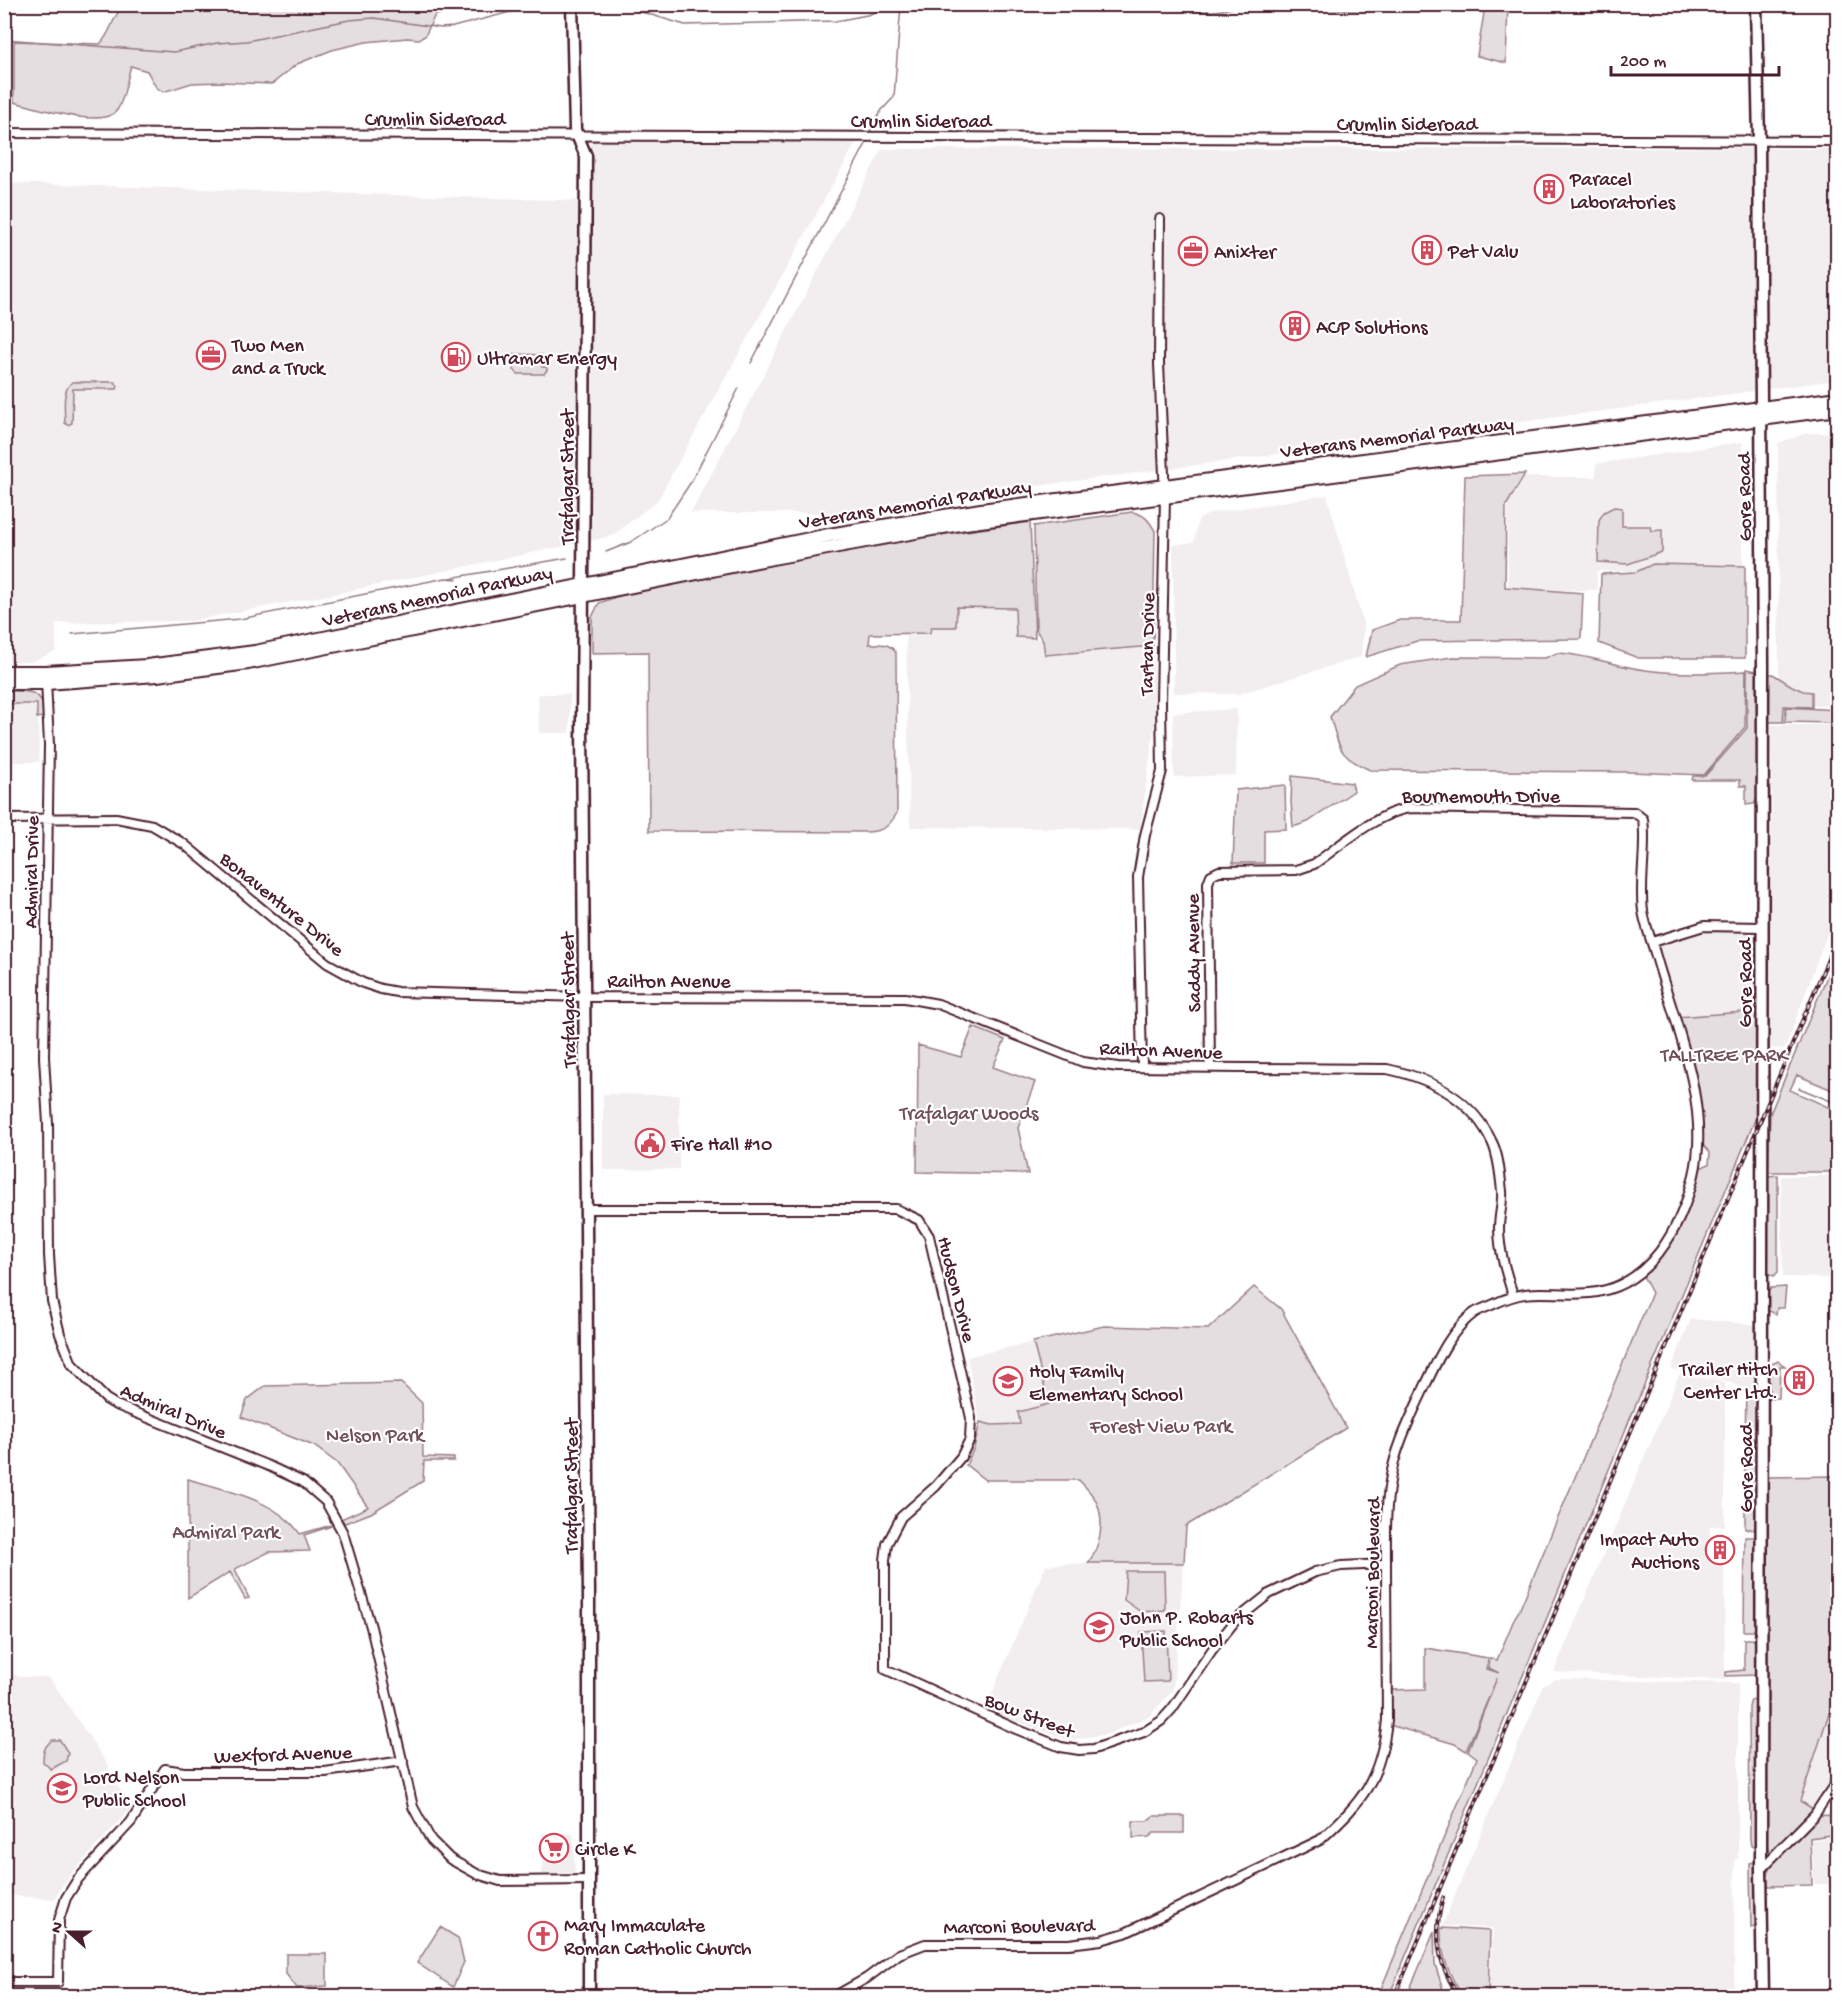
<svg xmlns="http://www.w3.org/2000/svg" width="1842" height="2001" viewBox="0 0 1842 2001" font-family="'Gochi Hand',sans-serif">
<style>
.built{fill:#f2eeef}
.green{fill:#e5dee0;stroke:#987e86;stroke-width:1.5}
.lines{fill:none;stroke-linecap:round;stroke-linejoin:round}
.stream{stroke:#91787e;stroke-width:1.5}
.minor-casing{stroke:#4a1f2b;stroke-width:12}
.major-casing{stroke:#4a1f2b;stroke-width:15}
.highway-casing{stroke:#4a1f2b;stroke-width:16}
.minor{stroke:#fff;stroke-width:8}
.major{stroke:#fff;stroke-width:10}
.highway{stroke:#fff;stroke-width:12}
.rail-casing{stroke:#4a1f2b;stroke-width:4}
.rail{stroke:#fff;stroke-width:1.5;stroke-dasharray:4.5;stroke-linecap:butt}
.labels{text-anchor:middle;stroke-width:4.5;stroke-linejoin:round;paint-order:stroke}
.street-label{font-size:20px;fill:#4a1f2b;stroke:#fff}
.poi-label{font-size:20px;fill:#4a1f2b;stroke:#fff;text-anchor:start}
.park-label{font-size:20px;fill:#714f58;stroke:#fff}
</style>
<rect width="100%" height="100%" fill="#fff"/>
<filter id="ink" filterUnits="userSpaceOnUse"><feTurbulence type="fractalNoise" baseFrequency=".0167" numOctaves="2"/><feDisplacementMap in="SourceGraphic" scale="12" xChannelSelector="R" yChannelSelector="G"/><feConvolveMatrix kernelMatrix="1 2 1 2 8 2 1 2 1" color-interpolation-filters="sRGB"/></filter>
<g filter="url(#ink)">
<!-- built -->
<path class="built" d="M591,138L858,139L657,501L612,536L339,593L190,621L56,623V651L31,662L5,661V183L590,201Z
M1749,148L1837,149V380L833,513H691L882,149Z
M1807,433H1837V706L1779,704L1778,443Z
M1743,442V571H1597V590H1508V477H1596V464Z
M1327,495L1364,626L1361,657L1238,694L1174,693L1173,545L1194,542L1198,520L1211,513Z
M957,607L1016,608V637L1035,638L1043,641L1046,655L1153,646L1156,715L1140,829L910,827L906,633H930V627Z
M538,694H570V733H539Z
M4,704H38L39,762H5Z
M1237,709L1236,775L1174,777L1173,713Z
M1771,725H1837V907L1785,1049L1769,1048L1772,793Z
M1699,932H1749L1755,936L1757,939V1011L1677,1017L1658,952L1659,945L1665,941Z
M603,1094L679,1095V1169L603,1170Z
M1781,1176H1837V1278L1783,1277Z
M1691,1319L1759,1325L1758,1393L1725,1381L1671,1369Z
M1033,1342L1050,1404L1019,1412L1020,1424L992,1425L980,1422L967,1357Z
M1680,1373L1725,1383V1526H1710L1709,1557H1724L1725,1680L1554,1672Z
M1088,1563H1184L1173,1690L1150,1716L1108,1734L1069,1740L985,1710L1046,1565Z
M5,1671L21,1677H49L110,1768L105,1772L134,1805L73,1872L60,1889L55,1899L5,1895Z
M1555,1679L1738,1683V1859H1735L1734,1996H1489L1493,1928L1442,1926L1543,1686Z
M1837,1689V1770L1813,1809L1799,1801Z
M542,1833L573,1834L575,1873L542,1874Z
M1837,1836V1884H1814L1812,1840Z
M1837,1987V1996H1767V1989Z"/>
<!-- green -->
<path class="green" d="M124,5V4L472,5L451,12L435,15L425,36L419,39L407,38L366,42L332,50L297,64L272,84L221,82L192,83L163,92L156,87L147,71L131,66C127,78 124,101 117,110C103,130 35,107 14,102V41L100,44C112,32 112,16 124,5Z
M1280,5V4L1387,5L1380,10L1280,9Z
M1479,5H1508L1506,63L1477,56L1484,13Z
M515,354L542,355V367H547V370L544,374H518L514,370Z
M72,382H115L118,386L117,389H73L72,423L68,425L65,423C65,410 61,391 72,382Z
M1525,474L1506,506L1505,587L1583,593L1581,639L1417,641L1366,657L1372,630L1400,620H1461L1465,476Z
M1614,507L1622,508V526H1650L1651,531L1662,530V552L1628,564L1598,562L1599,520L1604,512Z
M1132,512C1144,514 1149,520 1155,531L1153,646L1045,655L1043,641L1036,630L1034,526Z
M1030,522L1035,638L1016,637L1015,608L957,607L956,627H931L930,633L870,634L869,644C880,644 889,642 896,653L897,813C889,827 883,831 867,832L649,831L648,652L592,653V617L599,603L619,596C755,568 892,540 1030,522Z
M1653,564L1745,566V658H1638L1599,643L1601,574L1636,572Z
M1557,653C1585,654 1611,665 1639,669C1674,675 1710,673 1746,671L1745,727L1704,775L1631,772L1370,770C1337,755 1341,750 1330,717L1355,685L1400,665L1452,657L1545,658Z
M1747,669L1756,671L1758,676V796L1754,804L1746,805V786H1740V780H1692L1693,776H1705L1747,728Z
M1769,674H1773L1792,686L1803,691L1812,692V707L1784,706L1783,722H1767V677Z
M4,691C28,691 44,688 44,717L37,718V704H5Z
M1786,707L1837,710V723L1785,722Z
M1292,776L1352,783L1354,791L1308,822L1293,827L1291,802Z
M1285,785L1286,829L1264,830V863H1233L1236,790Z
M1837,952V985L1830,1004L1831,1015L1837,1037V1092L1797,1075L1790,1090L1837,1111V1172H1768L1770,1114Z
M1757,1011V1115L1389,1996H1378L1477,1758L1468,1751L1497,1678L1466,1751L1455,1744L1389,1725L1390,1690L1425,1689V1648L1488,1658L1487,1669L1499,1673L1489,1668L1490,1658L1497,1660L1515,1617L1519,1611L1652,1293L1643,1276C1674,1247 1691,1209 1700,1168L1709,1164L1710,1153L1702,1144C1702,1097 1690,1061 1677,1017Z
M973,1027L1005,1040L993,1067L1035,1082L1018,1128L1028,1174L917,1172L918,1045L961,1057Z
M1778,1175V1272L1774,1276L1767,1273L1768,1176Z
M1254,1287L1281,1309L1346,1428L1186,1526L1184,1563H1088C1100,1547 1105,1523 1097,1503C1094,1495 1085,1487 1079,1480H985L966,1465L974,1448L980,1422L992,1425L1020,1424L1018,1412L1049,1404L1033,1342L1104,1326L1208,1329Z
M1786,1287L1784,1308H1777L1776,1314L1767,1310V1293L1771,1288Z
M1778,1361L1785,1366H1780L1779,1398H1767V1366Z
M401,1383L422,1403L423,1457L454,1458V1461H424L423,1481L371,1513L345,1523L341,1519L368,1507L337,1463L314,1446L241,1417L247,1400L265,1386Z
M1746,1390L1758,1394L1756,1442H1745Z
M1745,1450L1756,1452L1758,1524L1754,1529H1745Z
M1837,1476V1689L1800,1801L1813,1809L1775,1849L1770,1852L1767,1846V1477Z
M188,1479C225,1490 277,1500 300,1534L331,1525L332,1526L304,1535L310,1551L269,1552L235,1569L249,1598L245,1599L230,1572L188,1598Z
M1745,1537H1754L1758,1541V1627L1753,1631H1744Z
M1126,1571H1164L1165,1610L1141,1612L1124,1600Z
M1166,1631L1168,1681L1144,1682L1141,1632Z
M1744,1639H1752L1758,1644V1675L1726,1676V1672L1744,1670Z
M1756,1699L1757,1847L1756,1848L1751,1846L1750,1839L1749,1707L1751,1700Z
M52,1740H60L68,1753L66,1761L51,1769L43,1762C43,1752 44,1747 52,1740Z
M1820,1815L1837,1816V1834L1810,1838L1812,1885L1768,1886L1767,1877L1771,1866Z
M1153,1816H1184V1833H1154L1149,1837L1133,1838V1821H1147Z
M1756,1862L1758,1926L1751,1928L1750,1863Z
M440,1927L458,1938L464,1962L453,1987L417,1963Z
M1441,1928L1490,1931L1488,1996H1463C1449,1976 1440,1954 1441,1928Z
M1434,1932L1435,1964L1445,1996H1407Z
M286,1954H327V1986L297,1988L286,1974Z"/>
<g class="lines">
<!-- stream -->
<path class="stream" d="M615,4L685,25L836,21L867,15L899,4
M1028,4C1072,7 1115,7 1159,8C1189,9 1212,17 1242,4
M4,39L174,52L217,43L247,41L349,20L374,18L441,28L453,27L541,4
M870,133L872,125L882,110L894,97L901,4
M751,363L868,140
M606,552L631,542L667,518L691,482L739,388
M450,578L567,558
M72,634L240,619L446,578L457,579
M1799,1088L1838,1104"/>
<!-- minor casing -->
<g class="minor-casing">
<path id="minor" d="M4,133L1838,141
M46,680L49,745L44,1057L48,1124L49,1255L52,1301L60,1334L72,1364L106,1399L116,1405L271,1467L303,1482L326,1502L343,1533L371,1627L413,1807L431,1840L450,1859L477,1874L500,1881L589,1880
M4,819L116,818L152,825L184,844L327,963L363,983L381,989L397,992L585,997L905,998L938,1004L1083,1062L1118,1067L1387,1069C1430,1078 1472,1099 1492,1142C1499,1156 1500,1175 1502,1191C1503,1203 1499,1216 1499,1228C1499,1251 1506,1273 1513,1295
M1652,942L1704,926L1761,927
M1142,1067L1138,877L1145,835L1162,771L1161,702L1165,496L1159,364L1160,219
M586,1209H896L919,1220L929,1236L971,1418L970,1439L961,1457L936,1486L901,1517L887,1544L885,1560V1669L1016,1729L1061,1747L1079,1750L1094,1749L1144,1732L1161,1721L1172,1709L1212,1650L1235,1621L1269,1594L1315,1572L1341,1566L1386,1564
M1761,1869L1815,1814L1838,1779
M4,1982H58L59,1920L66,1898L78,1879L131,1822L165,1769L184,1772H325L403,1761
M835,1996L867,1978L899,1954L925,1944H1069L1101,1940L1125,1933L1320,1840C1363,1801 1381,1779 1387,1720C1387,1669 1386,1618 1386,1568C1386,1539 1385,1510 1390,1481C1395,1447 1412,1415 1426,1384C1438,1359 1451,1330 1474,1313C1480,1309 1488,1307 1494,1304C1533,1285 1551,1297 1590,1293C1650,1287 1681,1228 1694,1175C1711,1104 1674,1021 1655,953C1651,939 1645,925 1643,911C1639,881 1647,849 1643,819L1634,812L1409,808C1377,813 1341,845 1314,864L1296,870L1219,871L1211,875L1208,883L1210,1067"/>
</g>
<!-- major casing -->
<g class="major-casing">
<path id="major" d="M572,4L575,130L586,156L582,725L589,1598V1996
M1756,4L1759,141L1763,666L1761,1869L1763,1996"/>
</g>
<!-- highway casing -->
<g class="highway-casing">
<path id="highway" d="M4,672H46L147,666L255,652L829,535L981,510L1838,398
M4,683H46L157,675L248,663L772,558L965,523L1838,409"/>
</g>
<!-- minor -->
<use href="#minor" class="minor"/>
<!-- major -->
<use href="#major" class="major"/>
<!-- highway -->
<use href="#highway" class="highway"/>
<!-- rail casing -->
<g class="rail-casing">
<path id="rail" d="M1443,1898C1433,1933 1438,1967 1459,1996
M1395,1996L1838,935"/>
</g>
<!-- rail -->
<use href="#rail" class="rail"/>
</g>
</g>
<!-- icons -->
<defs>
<g id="building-ring" transform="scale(1.5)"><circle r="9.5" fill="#fff" stroke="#d1495b" stroke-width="1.5"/><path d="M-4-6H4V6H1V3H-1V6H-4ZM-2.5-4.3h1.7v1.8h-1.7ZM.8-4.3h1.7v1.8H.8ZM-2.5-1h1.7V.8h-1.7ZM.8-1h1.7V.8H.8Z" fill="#d1495b"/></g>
<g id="office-ring" transform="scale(1.5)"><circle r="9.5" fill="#fff" stroke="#d1495b" stroke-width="1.5"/><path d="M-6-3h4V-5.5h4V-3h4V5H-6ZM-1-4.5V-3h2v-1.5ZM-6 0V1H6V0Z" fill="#d1495b"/></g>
<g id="fuel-ring" transform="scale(1.5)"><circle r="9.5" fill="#fff" stroke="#d1495b" stroke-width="1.5"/><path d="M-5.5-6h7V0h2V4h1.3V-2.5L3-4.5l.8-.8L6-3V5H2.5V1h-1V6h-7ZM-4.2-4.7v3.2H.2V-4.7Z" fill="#d1495b"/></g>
<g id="civic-ring" transform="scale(1.5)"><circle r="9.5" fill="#fff" stroke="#d1495b" stroke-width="1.5"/><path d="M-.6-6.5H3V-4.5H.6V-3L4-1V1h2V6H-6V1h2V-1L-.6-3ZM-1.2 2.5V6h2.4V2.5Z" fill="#d1495b"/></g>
<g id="school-ring" transform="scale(1.5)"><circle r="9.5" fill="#fff" stroke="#d1495b" stroke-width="1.5"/><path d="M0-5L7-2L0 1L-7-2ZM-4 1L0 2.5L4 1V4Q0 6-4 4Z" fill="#d1495b"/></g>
<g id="supermarket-ring" transform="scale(1.5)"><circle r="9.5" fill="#fff" stroke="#d1495b" stroke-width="1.5"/><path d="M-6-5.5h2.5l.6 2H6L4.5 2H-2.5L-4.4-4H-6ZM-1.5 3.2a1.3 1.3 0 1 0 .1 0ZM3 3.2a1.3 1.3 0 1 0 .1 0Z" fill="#d1495b"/></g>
<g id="church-ring" transform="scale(1.5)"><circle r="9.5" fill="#fff" stroke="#d1495b" stroke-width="1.5"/><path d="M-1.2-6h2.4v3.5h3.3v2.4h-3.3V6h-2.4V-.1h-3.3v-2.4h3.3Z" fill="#d1495b"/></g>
</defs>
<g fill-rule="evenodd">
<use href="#building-ring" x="1549" y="189"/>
<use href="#building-ring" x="1427" y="250"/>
<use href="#office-ring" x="1193" y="251"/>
<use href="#building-ring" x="1295" y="326"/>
<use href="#office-ring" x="211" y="355"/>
<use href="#fuel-ring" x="456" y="357"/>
<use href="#civic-ring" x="650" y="1143"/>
<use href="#building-ring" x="1799" y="1380"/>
<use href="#school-ring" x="1008" y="1381"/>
<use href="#building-ring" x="1720" y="1550"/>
<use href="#school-ring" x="1099" y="1627"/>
<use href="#school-ring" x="62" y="1788"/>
<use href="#supermarket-ring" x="554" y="1848"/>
<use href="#church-ring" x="543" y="1936"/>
</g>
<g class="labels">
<!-- street labels -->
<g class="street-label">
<text x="435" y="125">Crumlin Sideroad</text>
<text x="921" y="127">Crumlin Sideroad</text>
<text x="1407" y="130">Crumlin Sideroad</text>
<text transform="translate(1397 436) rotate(-7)" y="7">Veterans Memorial Parkway</text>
<text transform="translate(566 477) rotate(-90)" y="7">Trafalgar Street</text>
<text transform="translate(1743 497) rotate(-91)" y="7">Gore Road</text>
<text transform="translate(915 503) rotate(-9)" y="7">Veterans Memorial Parkway</text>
<text transform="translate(437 595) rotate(-12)" y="7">Veterans Memorial Parkway</text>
<text transform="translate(1146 644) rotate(-89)" y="7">Tartan Drive</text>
<text x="1481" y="802">Bournemouth Drive</text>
<text transform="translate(30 872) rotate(-89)" y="7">Admiral Drive</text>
<text transform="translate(283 903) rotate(39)" y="7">Bonaventure Drive</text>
<text transform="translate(1192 953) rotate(-91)" y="7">Saddy Avenue</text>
<text x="669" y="987">Railton Avenue</text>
<text transform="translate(1744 983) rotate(-90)" y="7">Gore Road</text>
<text transform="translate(567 1000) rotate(-91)" y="7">Trafalgar Street</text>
<text transform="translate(1161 1049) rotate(2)" y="7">Railton Avenue</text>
<text transform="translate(958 1289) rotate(76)" y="7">Hudson Drive</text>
<text transform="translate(174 1410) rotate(23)" y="7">Admiral Drive</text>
<text transform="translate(1745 1468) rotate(-90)" y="7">Gore Road</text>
<text transform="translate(570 1486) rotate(-90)" y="7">Trafalgar Street</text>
<text transform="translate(1371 1573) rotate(-89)" y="7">Marconi Boulevard</text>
<text transform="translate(1030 1714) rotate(21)" y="7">Bow Street</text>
<text transform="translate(283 1753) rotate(-2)" y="7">Wexford Avenue</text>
<text transform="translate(1019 1925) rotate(-1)" y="7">Marconi Boulevard</text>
</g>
<!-- poi labels -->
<g class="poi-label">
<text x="1570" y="185">Paracel<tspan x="1570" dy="23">Laboratories</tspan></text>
<text x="1448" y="257">Pet Valu</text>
<text x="1214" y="258">Anixter</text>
<text x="1316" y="333">ACP Solutions</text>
<text x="232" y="351">Two Men<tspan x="232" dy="23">and a Truck</tspan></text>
<text x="477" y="364">Ultramar Energy</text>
<text x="671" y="1150">Fire Hall #10</text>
<text x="1778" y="1375" text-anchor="end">Trailer Hitch<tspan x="1778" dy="23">Center Ltd.</tspan></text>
<text x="1029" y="1377">Holy Family<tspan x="1029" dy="23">Elementary School</tspan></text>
<text x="1699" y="1545" text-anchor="end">Impact Auto<tspan x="1699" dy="23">Auctions</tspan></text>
<text x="1120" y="1623">John P. Robarts<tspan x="1120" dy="23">Public School</tspan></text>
<text x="83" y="1783">Lord Nelson<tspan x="83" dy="23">Public School</tspan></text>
<text x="575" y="1855">Circle K</text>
<text x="564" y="1931">Mary Immaculate<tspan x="564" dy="23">Roman Catholic Church</tspan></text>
</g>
<!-- park labels -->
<g class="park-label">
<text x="1724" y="1061">TALLTREE PARK</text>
<text x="969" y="1119">Trafalgar Woods</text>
<text x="1161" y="1432">Forest View Park</text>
<text x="375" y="1441">Nelson Park</text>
<text x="226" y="1538">Admiral Park</text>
</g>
</g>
<!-- margin -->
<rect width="1842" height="2001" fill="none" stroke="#fff" stroke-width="24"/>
<rect x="12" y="12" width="1818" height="1977" fill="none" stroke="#4a1f2b" stroke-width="2" filter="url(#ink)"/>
<!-- north arrow -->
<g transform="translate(69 1932) rotate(291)" stroke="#ffffff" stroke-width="4.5" paint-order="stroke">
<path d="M0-4.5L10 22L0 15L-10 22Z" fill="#4a1f2b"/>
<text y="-9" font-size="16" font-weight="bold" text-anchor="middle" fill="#4a1f2b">N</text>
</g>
<!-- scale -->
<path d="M1611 66v9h168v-9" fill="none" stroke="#4a1f2b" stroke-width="3"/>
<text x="1620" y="66" font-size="18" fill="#4a1f2b" stroke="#ffffff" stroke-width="4.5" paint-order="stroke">200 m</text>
</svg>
